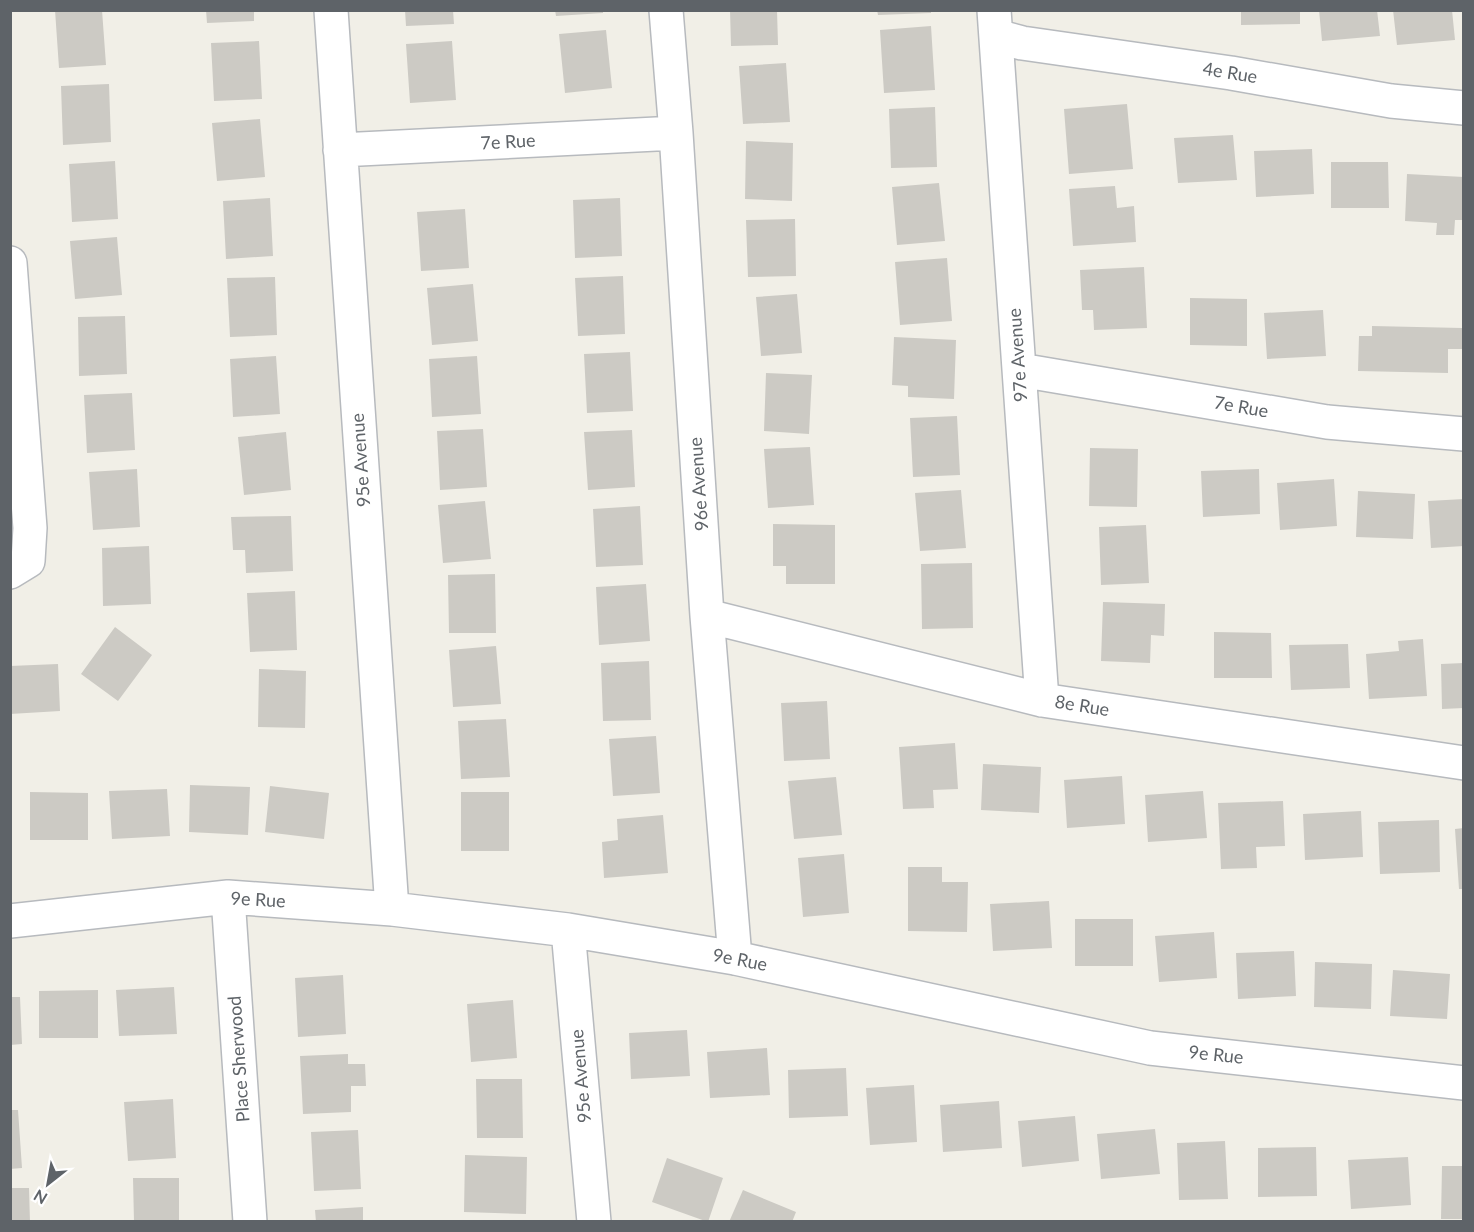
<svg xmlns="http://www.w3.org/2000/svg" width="1474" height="1232" viewBox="0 0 1474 1232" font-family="Lato,sans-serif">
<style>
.building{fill:#cccac4}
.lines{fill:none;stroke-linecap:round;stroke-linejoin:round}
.minor-casing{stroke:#b7babe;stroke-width:36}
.minor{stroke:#fff;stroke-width:33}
.labels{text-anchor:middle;stroke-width:5;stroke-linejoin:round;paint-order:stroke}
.street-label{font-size:18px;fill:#5e6368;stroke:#fff}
</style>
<rect width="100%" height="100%" fill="#f1efe7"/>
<!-- building -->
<path class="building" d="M55,10H102L106,65L59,68Z
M206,10H254V21L207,23Z
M405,10H453L454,24L406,26Z
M555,10H603V13L556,16Z
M730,10H777L778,45L731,46Z
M877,10H931V13L878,15Z
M1241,10H1300V24L1241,25Z
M1319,10H1377L1380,36L1322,41Z
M1393,10H1452L1455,40L1397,45Z
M931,26L935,90L884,93L880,30Z
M606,30L612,88L565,93L559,34Z
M259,41L262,99L214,101L211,43Z
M452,41L456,100L410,103L406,44Z
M786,63L790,122L743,124L739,66Z
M109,84L111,142L63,145L61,86Z
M1127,104L1133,169L1069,174L1064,109Z
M935,107L937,167L891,168L889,109Z
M260,119L265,177L217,181L212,123Z
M1233,135L1237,180L1178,183L1174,138Z
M746,141L793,143L792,201L745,199Z
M1312,149L1314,194L1256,197L1254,151Z
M115,161L118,219L72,222L69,164Z
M1331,162H1388L1389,208H1331Z
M1407,174L1464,177V220H1455L1454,235H1436L1437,223L1405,221Z
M939,183L945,241L897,245L892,187Z
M1115,186L1117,208L1134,206L1136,242L1073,246L1069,189Z
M270,198L273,256L226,259L223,201Z
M620,198L622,256L575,258L573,200Z
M465,209L469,268L421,271L417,212Z
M795,219L796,276L748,277L746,220Z
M117,237L122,295L75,299L70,241Z
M947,258L952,321L900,325L895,262Z
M1144,267L1147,328L1094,330L1093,310H1082L1080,270Z
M623,276L625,334L578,336L575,278Z
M275,277L277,335L230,337L227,278Z
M473,284L478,341L432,345L427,288Z
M797,294L802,353L761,356L756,297Z
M1190,298L1247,299V346L1190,345Z
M1323,310L1326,356L1267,359L1264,313Z
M125,316L127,374L79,376L78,317Z
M1372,326L1462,328V349H1448V373L1358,371L1359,336H1372Z
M894,337L956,340L954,399L908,397V386L892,385Z
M630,352L633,411L587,413L584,354Z
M276,356L280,414L233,417L230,359Z
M477,356L481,414L432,417L429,359Z
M766,373L812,375L809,434L764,431Z
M132,393L135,450L87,453L84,395Z
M957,416L960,475L913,477L910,418Z
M483,429L487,487L440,490L437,431Z
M632,430L635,487L588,490L584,432Z
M286,432L291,490L244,495L238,437Z
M810,447L814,505L768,508L764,449Z
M1090,448L1138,449L1137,507L1089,506Z
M137,469L140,527L93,530L89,472Z
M1259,469L1260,514L1203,517L1201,471Z
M1334,479L1337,526L1280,530L1277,483Z
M961,490L966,548L920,551L915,493Z
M1358,491L1415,494L1413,539L1356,537Z
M1464,499V546L1431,548L1428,501Z
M485,501L491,559L443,563L438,505Z
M640,506L643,565L596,567L593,509Z
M291,516L293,571L246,573L245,550H233L231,517Z
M773,524L835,525V584H786V566H773Z
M1146,525L1149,583L1101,585L1099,527Z
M149,546L151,604L103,606L102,548Z
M972,563L973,628L922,629L921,564Z
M495,574L496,633H449L448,575Z
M646,584L650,641L599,645L596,587Z
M295,591L297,650L250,652L247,593Z
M1103,602L1165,604L1164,636L1151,635L1150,663L1101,661Z
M115,627L152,655L118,701L81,674Z
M1214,632L1271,633L1272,678H1214Z
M1423,639L1427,696L1369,699L1366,654L1399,651L1398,641Z
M1348,644L1350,688L1291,690L1289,645Z
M496,646L501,704L453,707L449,650Z
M649,661L651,720L603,721L601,663Z
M1464,663V708L1442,709L1441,664Z
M58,664L60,711L10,714V666Z
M259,669L306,671L305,728L258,727Z
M827,701L830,759L784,761L781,703Z
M506,719L510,777L461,779L458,721Z
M656,736L660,793L613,796L609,739Z
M955,743L958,789L933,790L934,808L903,809L899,747Z
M983,764L1041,767L1039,813L981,810Z
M1122,776L1125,824L1067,828L1064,780Z
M836,777L842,835L794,839L788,781Z
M190,785L250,787L248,835L189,832Z
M270,786L329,793L324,839L265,832Z
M167,789L170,836L112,839L109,791Z
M1203,791L1207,838L1148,842L1145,795Z
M30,792L88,793V840H30Z
M461,792H509V851H461Z
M1283,801L1285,846L1256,847L1257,868L1221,869L1218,803Z
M1361,811L1363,857L1305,860L1303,814Z
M663,815L668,873L604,878L602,842L618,840L617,819Z
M1439,820L1440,872L1380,874L1378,822Z
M1464,828V889H1459L1455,829Z
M844,854L849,913L803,917L798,858Z
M908,867H942V882H968L967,932L908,931Z
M1049,901L1052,948L993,951L990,904Z
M1075,919H1133V966H1075Z
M1214,932L1217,978L1159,982L1155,936Z
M1294,951L1296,996L1238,999L1236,953Z
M1315,962L1372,964L1371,1009L1314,1007Z
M1393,970L1450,974L1447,1019L1390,1016Z
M343,975L346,1034L298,1037L295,978Z
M174,987L177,1034L119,1036L116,990Z
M98,990V1038H39V991Z
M10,997H20L22,1044L10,1045Z
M513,1000L517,1058L471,1062L467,1004Z
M687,1030L690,1076L631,1079L629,1033Z
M767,1048L770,1095L710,1098L707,1052Z
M348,1054V1064H365L366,1086H351V1112L303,1114L300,1056Z
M846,1068L848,1116L789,1118L788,1070Z
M476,1079H522L523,1138H477Z
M914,1085L917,1142L870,1145L866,1088Z
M173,1099L176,1158L128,1161L124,1102Z
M999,1101L1002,1148L943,1152L940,1105Z
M10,1110H18L22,1168L10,1169Z
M1075,1116L1079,1161L1022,1167L1018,1121Z
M1155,1129L1160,1174L1101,1179L1097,1134Z
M358,1130L361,1189L314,1191L311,1132Z
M1225,1141L1228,1199L1179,1200L1177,1143Z
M1316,1147L1317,1196L1258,1197V1148Z
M465,1155L527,1157L526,1214L464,1212Z
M1408,1157L1411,1205L1351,1209L1348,1160Z
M667,1158L723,1178L708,1222L652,1202Z
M1442,1166H1464V1219H1441Z
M133,1178H179V1222H134Z
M10,1188H29L30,1222H10Z
M743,1190L796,1212L792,1222H729Z
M363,1207V1222H316L315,1210Z"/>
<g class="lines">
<!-- minor casing -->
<g class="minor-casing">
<path id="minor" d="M331,10L392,909
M666,10L676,133L707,616L735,958
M994,10L1042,700
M996,36L1022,43L1231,73L1391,101L1464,108
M340,150L676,133
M10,263L30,528L28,561L10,572
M1020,370L1327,422L1464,434
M707,616L1042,700L1464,763
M228,897L250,1222
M10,921L228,897L392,909L568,930L735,958L1150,1048L1464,1083
M568,930L594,1222"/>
</g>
<!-- minor -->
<use href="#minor" class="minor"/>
</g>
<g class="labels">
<!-- street labels -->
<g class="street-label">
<text transform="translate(1230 73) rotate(9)" y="6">4e Rue</text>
<text transform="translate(508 142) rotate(-3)" y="6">7e Rue</text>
<text transform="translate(1018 355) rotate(-94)" y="6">97e Avenue</text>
<text transform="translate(1241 407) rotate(10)" y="6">7e Rue</text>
<text transform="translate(361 460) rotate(-94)" y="6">95e Avenue</text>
<text transform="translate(699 484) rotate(-94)" y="6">96e Avenue</text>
<text transform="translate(1082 706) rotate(9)" y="6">8e Rue</text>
<text transform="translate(258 900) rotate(3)" y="6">9e Rue</text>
<text transform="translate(740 960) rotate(11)" y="6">9e Rue</text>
<text transform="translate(1216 1055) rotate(6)" y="6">9e Rue</text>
<text transform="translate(239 1059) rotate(-94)" y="6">Place Sherwood</text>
<text transform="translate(581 1076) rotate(-95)" y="6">95e Avenue</text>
</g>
</g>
<!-- border -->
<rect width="1474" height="1232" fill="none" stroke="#5e6368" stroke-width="24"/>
<!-- north arrow -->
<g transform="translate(48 1184) rotate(211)" stroke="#ffffff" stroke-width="4.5" paint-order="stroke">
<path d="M0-4.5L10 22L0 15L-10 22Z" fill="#5e6368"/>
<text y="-9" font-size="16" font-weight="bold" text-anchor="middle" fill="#5e6368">N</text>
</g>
</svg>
